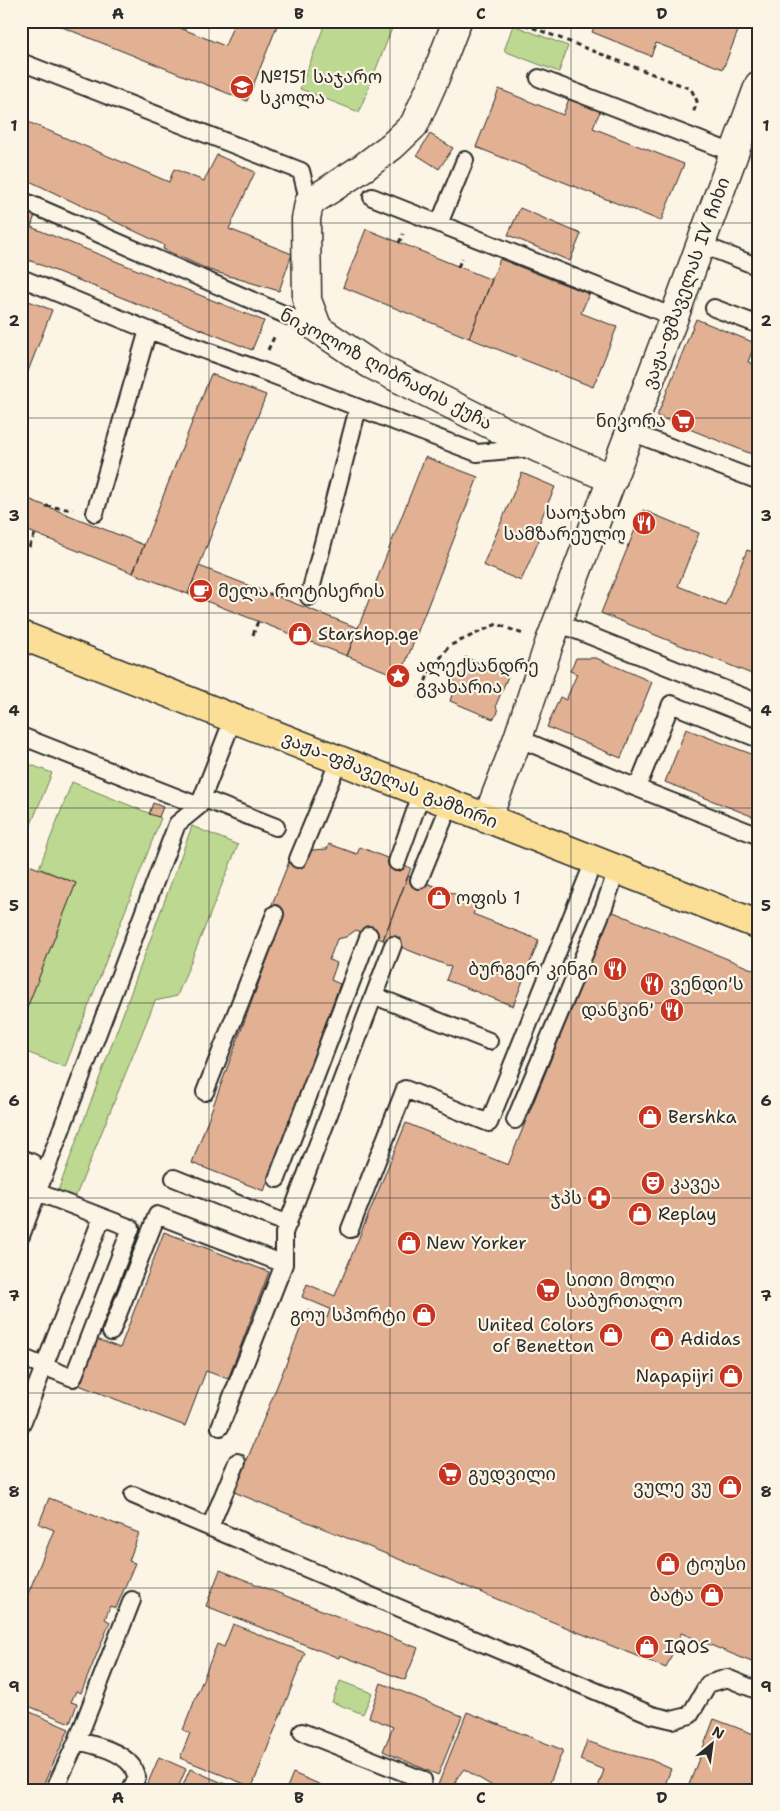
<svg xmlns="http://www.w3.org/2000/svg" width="780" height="1811" viewBox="0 0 780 1811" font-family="'Shantell Sans','Noto Sans Georgian',sans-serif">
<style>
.green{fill:#bdd890;stroke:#74825e}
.building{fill:#e2b193;stroke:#2b2b2b}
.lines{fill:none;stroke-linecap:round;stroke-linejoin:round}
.lane-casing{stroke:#2b2b2b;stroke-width:20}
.street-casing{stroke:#2b2b2b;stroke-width:31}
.primary-casing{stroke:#2b2b2b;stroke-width:31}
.path{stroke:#2b2b2b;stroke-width:3;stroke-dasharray:5 4;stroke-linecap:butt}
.lane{stroke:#fcf5e5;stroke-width:16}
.street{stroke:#fcf5e5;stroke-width:28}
.primary{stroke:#fbdf96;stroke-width:28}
.grid{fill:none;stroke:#2b2b2b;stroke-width:1;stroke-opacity:0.55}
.labels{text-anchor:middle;stroke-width:4.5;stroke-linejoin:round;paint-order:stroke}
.poi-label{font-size:18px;fill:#2b2b2b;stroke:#fcf5e5;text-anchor:start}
.street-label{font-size:18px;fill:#2b2b2b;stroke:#fcf5e5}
.neatline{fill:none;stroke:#2b2b2b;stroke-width:2}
.grid-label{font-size:16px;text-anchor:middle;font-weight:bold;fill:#2b2b2b}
</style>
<rect width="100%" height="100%" fill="#fcf5e5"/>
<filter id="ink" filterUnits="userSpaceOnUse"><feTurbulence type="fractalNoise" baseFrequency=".02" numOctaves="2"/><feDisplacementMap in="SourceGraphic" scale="10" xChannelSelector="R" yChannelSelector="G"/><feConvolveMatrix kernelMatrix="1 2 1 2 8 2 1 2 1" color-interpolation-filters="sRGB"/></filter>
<g filter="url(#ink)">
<!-- green -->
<path class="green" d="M326,21H395L359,112L300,89Z
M513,25L568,46L559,72L504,51Z
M21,761L52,773L21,849Z
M72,782L161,818L65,1067L21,1050V1023L76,883L39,868Z
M192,826L238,845L177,996L155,1001L75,1198L58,1191Z
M340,1681L372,1693L363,1714L332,1702Z"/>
<!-- building -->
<path class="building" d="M47,21H163L225,46L235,21H279L247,101Z
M597,21H742L723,69L656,43L651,56L592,32Z
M499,89L563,115L570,96L601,109L593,128L684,164L661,221L476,147Z
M21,119L169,182L174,169L204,181L217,155L255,172L229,229L292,254L279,291L209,270L163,249L164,245L21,177Z
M430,134L453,148L439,169L417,155Z
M520,208L581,234L570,261L508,235Z
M21,210L35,215L31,227L264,321L252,350L21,257Z
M366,229L492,280L469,338L343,287Z
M500,259L589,294L581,313L617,327L593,387L469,338Z
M21,298L52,310L21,389Z
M696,319L755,343L748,362L759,366V457L657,416Z
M211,374L266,395L188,594L133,573Z
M425,457L478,477L400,677L347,656Z
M522,473L555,487L538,526L544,529L521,581L483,565Z
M21,496L144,545L133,573L21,528Z
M643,510L699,533L678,586L725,605L747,550L759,554V677L601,613Z
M199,566L358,628L347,656L188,594Z
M465,657L508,676L496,705L498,713L493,719L450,701L453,692L451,686Z
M576,658H596L652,682L621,758L547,727L560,697L566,700L577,674L570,671Z
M686,729L759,757V819L665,782Z
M153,803L163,807L159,817L149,814Z
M329,844L357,854L360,847L411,868L383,940L356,930L346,937L337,939L329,960L337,963L331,980L340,984L264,1191L192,1163L274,941L269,940V912L290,859L313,850L327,849Z
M21,862L76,883L21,1023Z
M408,876L478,903L473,914L539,940L513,1006L446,980L451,967L383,940Z
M611,911L759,972V1665L681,1633L666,1668L234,1492L308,1310L327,1318L330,1309L302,1297L307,1284L335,1296L406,1123L508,1165Z
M164,1232L269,1272L228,1379L206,1371L185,1426L76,1384L94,1338L120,1348Z
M49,1498L139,1533L129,1561L135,1563L116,1608L110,1606L105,1619L110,1622L81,1693L76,1691L71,1702L77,1704L70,1723L21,1703V1611L54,1530L39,1524Z
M220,1570L418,1648L405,1680L340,1655L339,1658L206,1606Z
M233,1624L305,1653L252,1787L180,1758L190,1733L183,1730L217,1644L224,1647Z
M381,1683L462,1716L438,1775L383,1751L393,1727L369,1717Z
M21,1708L69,1729L41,1790H21Z
M467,1712L563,1750L547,1790H499L464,1769L457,1778L455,1786L452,1790H441L438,1785Z
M714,1719L759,1736V1790H687Z
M587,1741L612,1750L651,1760L671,1769L663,1790H597L604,1770L580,1760Z
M159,1757L186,1769L177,1790H145Z
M190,1769L239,1790H181Z
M293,1773L333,1790H286Z"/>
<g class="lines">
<!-- lane casing -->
<g class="lane-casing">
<path id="lane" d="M21,62L301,171L309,203
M539,78L733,153
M372,197L674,317
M21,200L318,329
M439,224L465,160
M700,244L759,267
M21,278L148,330L260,370L477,453L534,448
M714,308L759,325
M631,432L759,481
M95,513L148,330
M309,597L358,408
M558,623L759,703
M21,736L199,806
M518,738L637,788L759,836
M637,788L671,704L759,739
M202,798L276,827
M298,859L339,760
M397,862L422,792
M419,880L450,804
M375,996L489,1041
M205,1092L275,914
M515,1120L604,907L617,869
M21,1158L33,1163L24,1187L131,1228L73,1378L21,1357
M174,1178L288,1224
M277,1179L369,935
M350,1229L405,1089L489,1123L594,861
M21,1236L177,824L199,806L233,719
M111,1332L157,1215L284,1264
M21,1426L102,1217
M220,1427L284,1264V1233L393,945
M133,1495L652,1715L673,1720L690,1715L708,1684L727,1678L759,1691
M210,1527L237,1462
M302,1732L423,1780L419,1790
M77,1741C94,1745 120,1750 132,1766C134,1769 135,1774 137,1777L131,1790
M54,1790L77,1741L132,1600"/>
</g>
<!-- street casing -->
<g class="street-casing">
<path id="street" d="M457,21L435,78L414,125L392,146L364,167L309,203L306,219L307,300L318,329L370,364L538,448L613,479
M487,819L518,738L549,644L674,317L759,85"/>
</g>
<!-- primary casing -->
<g class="primary-casing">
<path id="primary" d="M21,635L759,925"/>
</g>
<!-- path -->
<path class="path" d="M516,21L691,89L697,101L693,114
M533,21L537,29
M399,243L403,234
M458,267L462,258
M268,350L275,335
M46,506L73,510
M619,542L629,546
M29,547L35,534
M269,594L286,595
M253,635L258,621
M419,698L428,675L449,646L497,624L523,634"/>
<!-- lane -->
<use href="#lane" class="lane"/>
<!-- street -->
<use href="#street" class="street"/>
<!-- primary -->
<use href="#primary" class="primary"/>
</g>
</g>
<!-- grid -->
<path class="grid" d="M209,21V1790M390,21V1790M571,21V1790M21,223H759M21,418H759M21,613H759M21,808H759M21,1003H759M21,1198H759M21,1393H759M21,1588H759"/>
<!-- icons -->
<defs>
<g id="school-disc" transform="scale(1.25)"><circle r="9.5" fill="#c8321e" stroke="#fcf5e5"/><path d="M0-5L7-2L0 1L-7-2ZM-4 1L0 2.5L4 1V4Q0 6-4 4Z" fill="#fff"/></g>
<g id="supermarket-disc" transform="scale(1.25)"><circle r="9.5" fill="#c8321e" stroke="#fcf5e5"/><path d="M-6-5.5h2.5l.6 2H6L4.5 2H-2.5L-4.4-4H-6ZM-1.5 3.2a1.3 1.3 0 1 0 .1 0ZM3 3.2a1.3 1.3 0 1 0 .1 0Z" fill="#fff"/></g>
<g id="restaurant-disc" transform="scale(1.25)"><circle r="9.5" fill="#c8321e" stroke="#fcf5e5"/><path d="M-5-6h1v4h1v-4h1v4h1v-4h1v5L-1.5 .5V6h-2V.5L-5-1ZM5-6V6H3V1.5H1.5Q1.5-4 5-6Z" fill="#fff"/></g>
<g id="cafe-disc" transform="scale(1.25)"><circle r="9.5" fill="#c8321e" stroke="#fcf5e5"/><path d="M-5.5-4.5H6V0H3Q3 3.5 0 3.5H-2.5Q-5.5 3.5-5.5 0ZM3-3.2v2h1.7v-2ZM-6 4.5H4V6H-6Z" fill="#fff"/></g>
<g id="shop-disc" transform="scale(1.25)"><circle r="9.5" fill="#c8321e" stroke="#fcf5e5"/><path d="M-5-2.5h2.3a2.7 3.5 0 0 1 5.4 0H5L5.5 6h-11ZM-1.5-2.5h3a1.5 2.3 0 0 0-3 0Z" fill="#fff"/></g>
<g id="sight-disc" transform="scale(1.25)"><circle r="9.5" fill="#c8321e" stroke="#fcf5e5"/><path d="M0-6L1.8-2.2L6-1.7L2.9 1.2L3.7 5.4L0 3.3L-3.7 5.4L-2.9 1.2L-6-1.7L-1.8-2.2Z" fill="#fff"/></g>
<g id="theatre-disc" transform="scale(1.25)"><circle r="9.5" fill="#c8321e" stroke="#fcf5e5"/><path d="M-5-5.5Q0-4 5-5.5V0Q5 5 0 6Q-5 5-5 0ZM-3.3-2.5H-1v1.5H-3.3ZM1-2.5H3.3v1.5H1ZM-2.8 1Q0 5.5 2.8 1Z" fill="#fff"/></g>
<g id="pharmacy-disc" transform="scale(1.25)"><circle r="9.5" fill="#c8321e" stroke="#fcf5e5"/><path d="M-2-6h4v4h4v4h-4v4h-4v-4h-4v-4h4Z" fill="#fff"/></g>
</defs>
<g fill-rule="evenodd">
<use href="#school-disc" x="242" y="87"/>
<use href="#supermarket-disc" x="683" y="421"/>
<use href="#restaurant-disc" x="644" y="523"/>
<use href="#cafe-disc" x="201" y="591"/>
<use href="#shop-disc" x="300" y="634"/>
<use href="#sight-disc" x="398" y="676"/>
<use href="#shop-disc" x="439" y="898"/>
<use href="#restaurant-disc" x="615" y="969"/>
<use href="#restaurant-disc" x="652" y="984"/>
<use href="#restaurant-disc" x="672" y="1010"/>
<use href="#shop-disc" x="650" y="1117"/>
<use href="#theatre-disc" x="653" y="1183"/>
<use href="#pharmacy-disc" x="599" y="1198"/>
<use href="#shop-disc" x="640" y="1214"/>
<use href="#shop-disc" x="409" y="1243"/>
<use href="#supermarket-disc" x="548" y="1290"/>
<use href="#shop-disc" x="424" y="1315"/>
<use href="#shop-disc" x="611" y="1335"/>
<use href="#shop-disc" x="662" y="1339"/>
<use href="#shop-disc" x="731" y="1376"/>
<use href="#supermarket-disc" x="450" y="1474"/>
<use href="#shop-disc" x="730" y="1487"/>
<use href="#shop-disc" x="668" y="1564"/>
<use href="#shop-disc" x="712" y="1595"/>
<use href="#shop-disc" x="647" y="1647"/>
</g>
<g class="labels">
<!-- poi labels -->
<g class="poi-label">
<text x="260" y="83">№151 საჯარო<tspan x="260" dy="21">სკოლა</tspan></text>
<text x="666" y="427" text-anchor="end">ნიკორა</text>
<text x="626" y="519" text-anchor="end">საოჯახო<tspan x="626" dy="21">სამზარეულო</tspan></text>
<text x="218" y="597">მელა როტისერის</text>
<text x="318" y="640">Starshop.ge</text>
<text x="416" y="672">ალექსანდრე<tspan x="416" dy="21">გვახარია</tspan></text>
<text x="456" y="904">ოფის 1</text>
<text x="598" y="975" text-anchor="end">ბურგერ კინგი</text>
<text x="670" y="990">ვენდი'ს</text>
<text x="654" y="1016" text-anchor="end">დანკინ'</text>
<text x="668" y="1123">Bershka</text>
<text x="670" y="1189">კავეა</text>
<text x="582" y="1204" text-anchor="end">ჯპს</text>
<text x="658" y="1220">Replay</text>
<text x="426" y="1249">New Yorker</text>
<text x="566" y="1286">სითი მოლი<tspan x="566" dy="21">საბურთალო</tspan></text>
<text x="406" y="1321" text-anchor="end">გოუ სპორტი</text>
<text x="594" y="1331" text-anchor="end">United Colors<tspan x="594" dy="21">of Benetton</tspan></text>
<text x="680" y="1345">Adidas</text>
<text x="714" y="1382" text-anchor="end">Napapijri</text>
<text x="468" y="1480">გუდვილი</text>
<text x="712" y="1493" text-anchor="end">ვულე ვუ</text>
<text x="686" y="1570">ტოუსი</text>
<text x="694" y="1601" text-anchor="end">ბატა</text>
<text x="664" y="1653">IQOS</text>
</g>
<!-- street labels -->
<g class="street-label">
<text transform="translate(686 283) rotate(-70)" y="6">ვაჟა-ფშაველას IV ჩიხი</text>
<text transform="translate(386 369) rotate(28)" y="6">ნიკოლოზ ღიბრაძის ქუჩა</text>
<text transform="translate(390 780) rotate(22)" y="6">ვაჟა-ფშაველას გამზირი</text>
</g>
</g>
<!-- margin -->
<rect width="780" height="1811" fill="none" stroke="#fcf5e5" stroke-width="55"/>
<!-- north arrow -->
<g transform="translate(712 1744) rotate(29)" stroke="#fcf5e5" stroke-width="4" paint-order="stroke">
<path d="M0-4L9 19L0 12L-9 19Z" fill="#2b2b2b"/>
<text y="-8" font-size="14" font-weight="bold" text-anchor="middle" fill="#2b2b2b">N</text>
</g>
<rect x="28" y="28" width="724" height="1756" class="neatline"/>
<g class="grid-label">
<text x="118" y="19">A</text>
<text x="299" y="19">B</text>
<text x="481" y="19">C</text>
<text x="662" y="19">D</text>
<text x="14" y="131">1</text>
<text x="766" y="131">1</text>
<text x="14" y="326">2</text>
<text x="766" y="326">2</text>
<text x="14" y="521">3</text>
<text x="766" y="521">3</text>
<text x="14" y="716">4</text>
<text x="766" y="716">4</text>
<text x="14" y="911">5</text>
<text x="766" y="911">5</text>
<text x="14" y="1106">6</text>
<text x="766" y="1106">6</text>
<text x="14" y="1301">7</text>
<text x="766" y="1301">7</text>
<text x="14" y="1497">8</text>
<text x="766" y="1497">8</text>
<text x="14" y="1692">9</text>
<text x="766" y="1692">9</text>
<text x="118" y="1803">A</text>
<text x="299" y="1803">B</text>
<text x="481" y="1803">C</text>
<text x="662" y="1803">D</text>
</g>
</svg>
